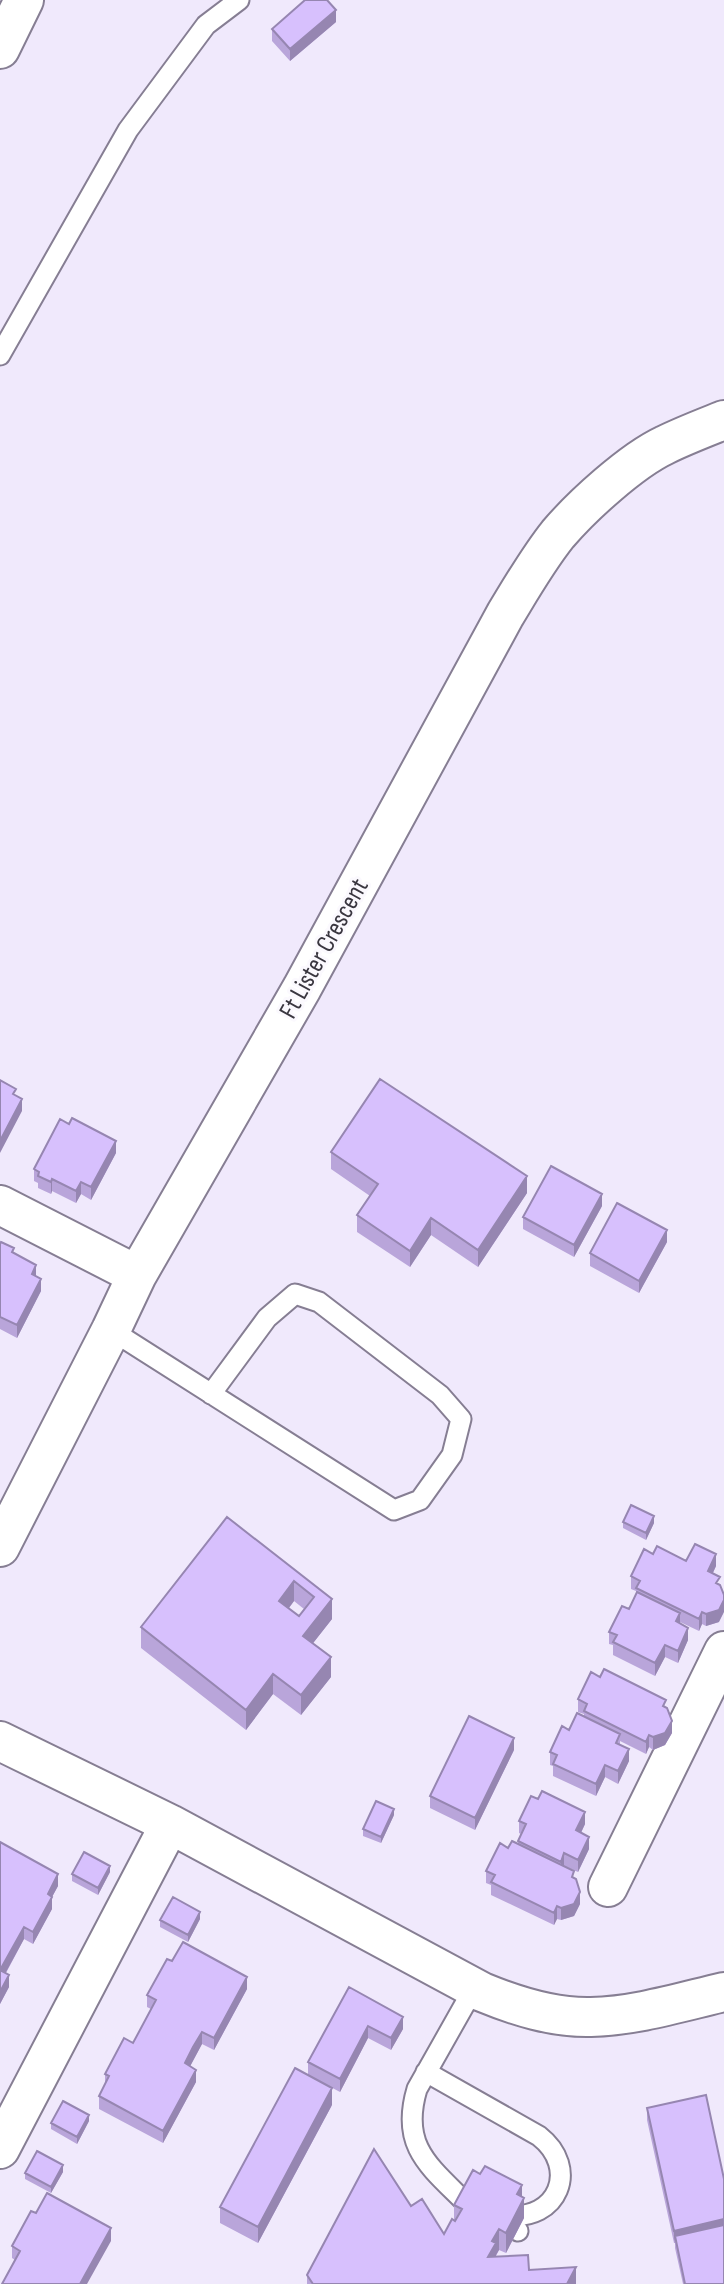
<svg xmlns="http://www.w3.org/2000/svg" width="724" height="2284" viewBox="0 0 724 2284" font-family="'Sofia Sans Condensed',sans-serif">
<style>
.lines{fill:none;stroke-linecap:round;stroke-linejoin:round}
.lane-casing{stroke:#867e93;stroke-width:23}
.street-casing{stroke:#867e93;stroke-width:42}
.highway-casing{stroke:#867e93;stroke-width:42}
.lane{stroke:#fff;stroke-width:19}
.street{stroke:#fff;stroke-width:38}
.highway{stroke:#fff;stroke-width:38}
.wall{fill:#b9a5da;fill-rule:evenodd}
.shaded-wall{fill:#9686b1}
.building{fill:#d7c0fd;stroke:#9686b1;stroke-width:2;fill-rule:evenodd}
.labels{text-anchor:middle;stroke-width:6;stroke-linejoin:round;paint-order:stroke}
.street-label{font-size:26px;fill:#3a3740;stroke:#fbf9fe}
</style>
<rect width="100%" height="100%" fill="#f0e9fc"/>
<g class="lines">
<!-- lane casing -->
<g class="lane-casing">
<path id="lane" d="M0,355L128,130L206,25L239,0
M111,1330L394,1510L420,1500L452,1455L461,1419L440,1395L319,1302L295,1294L267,1318L211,1394
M426,2072L539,2136C580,2168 558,2222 506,2215L518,2231
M466,2203C429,2166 400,2146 417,2089L474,1988"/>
</g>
<!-- street casing -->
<g class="street-casing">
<path id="street" d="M0,1205L137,1275
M0,1547L111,1330L137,1275L302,988L505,615C522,587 538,559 558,534C582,506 631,461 665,445C683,436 704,428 724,420
M0,1741L170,1824L482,1992C516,2006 553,2018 591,2017C636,2016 681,2002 724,1992
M608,1887L724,1651
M0,2149L170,1824"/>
</g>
<!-- highway casing -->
<g class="highway-casing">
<path id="highway" d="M0,49L24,0"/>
</g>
<!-- lane -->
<use href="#lane" class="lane"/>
<!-- street -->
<use href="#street" class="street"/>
<!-- highway -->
<use href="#highway" class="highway"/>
</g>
<!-- wall -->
<path class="wall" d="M336,22L290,61L272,41V29Z
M331,1152L527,1193L478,1267L431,1235L410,1267L357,1232V1215L370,1196L331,1169Z
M116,1153L91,1200L81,1194L76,1203L52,1191L51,1194L38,1188V1183L34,1181V1169Z
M602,1206L574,1257L523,1229V1217Z
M667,1242L639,1293L590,1266V1253Z
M0,1244L14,1253L36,1276L41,1291L17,1338L0,1329Z
M227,1517L332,1599V1619L313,1643L331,1677L301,1715L273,1694L246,1730L141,1648V1627ZM294,1601L304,1609L299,1616L289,1608Z
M623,1522L654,1523L646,1540L623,1528Z
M653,1554L716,1566L713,1573L719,1622L706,1626L702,1624L699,1631L680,1622L688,1640L678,1663L665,1657L655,1676L613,1655V1645L609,1644V1632L629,1609L636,1594V1591L631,1589V1576Z
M578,1699L666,1708L672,1733L665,1745L653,1750L649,1747L646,1754L620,1741V1745L629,1761L618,1784L605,1777L596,1796L553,1776V1766L550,1765V1752L569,1730L584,1717V1714L578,1712Z
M514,1750L475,1830L430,1808V1796Z
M394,1815L381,1843L363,1836V1829Z
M519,1821L585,1824L581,1833L589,1849L578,1872L564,1866L574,1878L580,1904L574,1916L561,1920L557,1919L554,1925L491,1895V1885L486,1883V1871L508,1848L518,1844V1841L521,1834L519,1833Z
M0,1842L58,1886L52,1897V1909L33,1944L24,1939L6,1973L9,1987L0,2004Z
M110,1872L98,1895L72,1881V1874Z
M200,1919L188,1942L160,1927V1920Z
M349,1987L403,2029L391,2050L368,2038L340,2092L308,2075V2062Z
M247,1989L214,2050L202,2044L190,2066L196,2082L163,2143L99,2109V2096L105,2085V2074L133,2043L151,2009L147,2007V1995Z
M332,2105L258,2243L220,2223V2207Z
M647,2108L724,2284H683L675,2248V2243H674L647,2120Z
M89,2121L77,2144L51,2129V2123Z
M63,2172L51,2193L25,2179V2173Z
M522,2197L524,2218L506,2253L499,2250L496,2256L529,2270L576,2284H307V2275L411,2206L444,2234L454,2220V2205Z
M111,2241L15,2260L12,2258V2246Z"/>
<!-- shaded-wall -->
<path class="shaded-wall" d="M336,10V22L290,61V49Z
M22,1099V1111L0,1153V1141Z
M116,1141V1153L91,1200V1187Z
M527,1176V1193L478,1267V1250Z
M52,1179V1191L51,1194V1182Z
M81,1182V1194L76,1203V1191Z
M602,1194V1206L574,1257V1245Z
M431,1218V1235L410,1267V1251Z
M667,1230V1242L639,1293V1281Z
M36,1265V1277L32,1274Z
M41,1279V1291L17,1338V1325Z
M654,1516V1523L646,1540V1533Z
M716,1554V1566L708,1583V1571Z
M294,1581V1601L279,1621V1601Z
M332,1599V1619L303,1656V1636Z
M724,1600V1612L719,1622L706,1626V1614Z
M702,1612V1624L699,1631V1619Z
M680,1613V1626L676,1621Z
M688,1628V1640L678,1663V1651Z
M665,1645V1657L655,1676V1663Z
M331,1657V1677L301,1715V1695Z
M273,1674V1694L246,1730V1710Z
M672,1721V1733L665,1745L653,1750V1737Z
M649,1735V1747L646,1754V1742Z
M514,1738V1750L475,1830V1818Z
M629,1749V1761L618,1784V1771Z
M605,1765V1777L596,1796V1784Z
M394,1809V1815L381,1843V1837Z
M585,1812V1824L576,1843V1830Z
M589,1837V1849L578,1872V1860Z
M564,1853V1866L561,1874V1862Z
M110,1866V1872L98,1895V1888Z
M58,1874V1886L52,1897V1909L33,1944V1932L48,1894Z
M580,1892V1904L574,1916L561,1920V1908Z
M557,1906V1919L554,1925V1913Z
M200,1912V1919L188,1942V1935Z
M24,1927V1939L0,1983V1970Z
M9,1975V1987L0,2004V1992Z
M247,1977V1989L214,2050V2038Z
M403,2017V2029L391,2050V2038Z
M368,2026V2038L340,2092V2079Z
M202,2032V2044L185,2076V2063Z
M196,2070V2082L163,2143V2131Z
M332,2088V2105L258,2243V2227Z
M89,2115V2121L77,2144V2137Z
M63,2165V2172L51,2193V2187Z
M522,2185V2202L524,2198V2218L506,2253V2233L517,2194Z
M724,2219V2232L675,2236L674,2243V2231Z
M111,2228V2241L87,2284H80Z
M499,2229V2250L496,2255V2263L488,2257L492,2241Z
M576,2267V2284H567Z"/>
<!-- building -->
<path class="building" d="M305,0H327L336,10L290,49L272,29Z
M380,1079L527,1176L478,1250L431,1218L410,1251L357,1215L378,1184L331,1152Z
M0,1080L16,1089L13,1094L22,1099L0,1141Z
M72,1118L116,1141L91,1187L81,1182L76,1191L52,1179L51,1182L38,1176L39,1172L34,1169L60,1119L69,1124Z
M551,1166L602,1194L574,1245L523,1217Z
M617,1203L667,1230L639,1281L590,1253Z
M1,1242L14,1248L12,1252L36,1265L32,1274L41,1279L17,1325L0,1317V1244Z
M631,1505L654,1516L646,1533L623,1522Z
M227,1517L332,1599L303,1636L331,1657L301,1695L273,1674L246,1710L141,1627ZM294,1581L314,1597L299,1616L279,1601Z
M695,1544L716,1554L708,1571L720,1577L716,1583L720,1585L724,1595V1600L719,1610L706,1614L702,1612L699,1619L636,1588L640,1581L631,1576L644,1549L653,1554L657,1546L686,1561Z
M637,1592L680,1613L676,1621L688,1628L678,1651L665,1645L655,1663L613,1642L617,1635L609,1632L622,1606L629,1609Z
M604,1669L666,1700L663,1706L667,1708L672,1721L665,1733L653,1737L649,1735L646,1742L584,1711L587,1704L578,1699L591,1672L600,1677Z
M577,1713L620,1734L616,1743L629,1749L618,1771L605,1765L596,1784L553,1764L557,1755L550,1752L562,1726L569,1730Z
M469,1716L514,1738L475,1818L430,1796Z
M542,1791L585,1812L576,1830L589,1837L578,1860L564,1853L561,1862L518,1841L526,1824L519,1821L531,1796L538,1799Z
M376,1801L394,1809L381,1837L363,1829Z
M512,1841L574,1871L572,1877L576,1879L580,1892L574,1904L561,1908L557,1906L554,1913L491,1882L495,1875L486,1871L500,1843L508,1848Z
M0,1842L58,1874L48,1894L52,1897L33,1932L24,1927L0,1970L9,1975L0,1992Z
M84,1852L110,1866L98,1888L72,1874Z
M173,1897L200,1912L188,1935L160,1920Z
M183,1942L247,1977L214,2038L202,2032L193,2047L185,2063L196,2070L163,2131L99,2096L109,2076L105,2074L124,2038L133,2043L156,2000L147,1995L167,1959L172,1961Z
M349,1987L403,2017L391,2038L368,2026L340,2079L308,2062Z
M295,2068L332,2088L258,2227L220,2207Z
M706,2095L724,2179V2219L674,2231L647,2108Z
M63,2101L89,2115L77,2137L51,2123Z
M374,2149L411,2206L422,2199L444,2234L452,2219L455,2221L462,2209L454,2205L473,2170L480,2174L485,2166L522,2185L517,2194L524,2198L506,2233L499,2229L492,2241L496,2243L488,2257L528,2255L529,2270L576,2267L567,2284H313L307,2275Z
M37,2151L63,2165L51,2187L25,2173Z
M47,2193L111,2228L80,2284H2L20,2251L12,2246L31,2211L36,2213Z
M724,2225V2284H685L675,2236Z"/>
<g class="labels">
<!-- street labels -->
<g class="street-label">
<text transform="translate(323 948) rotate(-61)" y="9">Ft Lister Crescent</text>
</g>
</g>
</svg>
